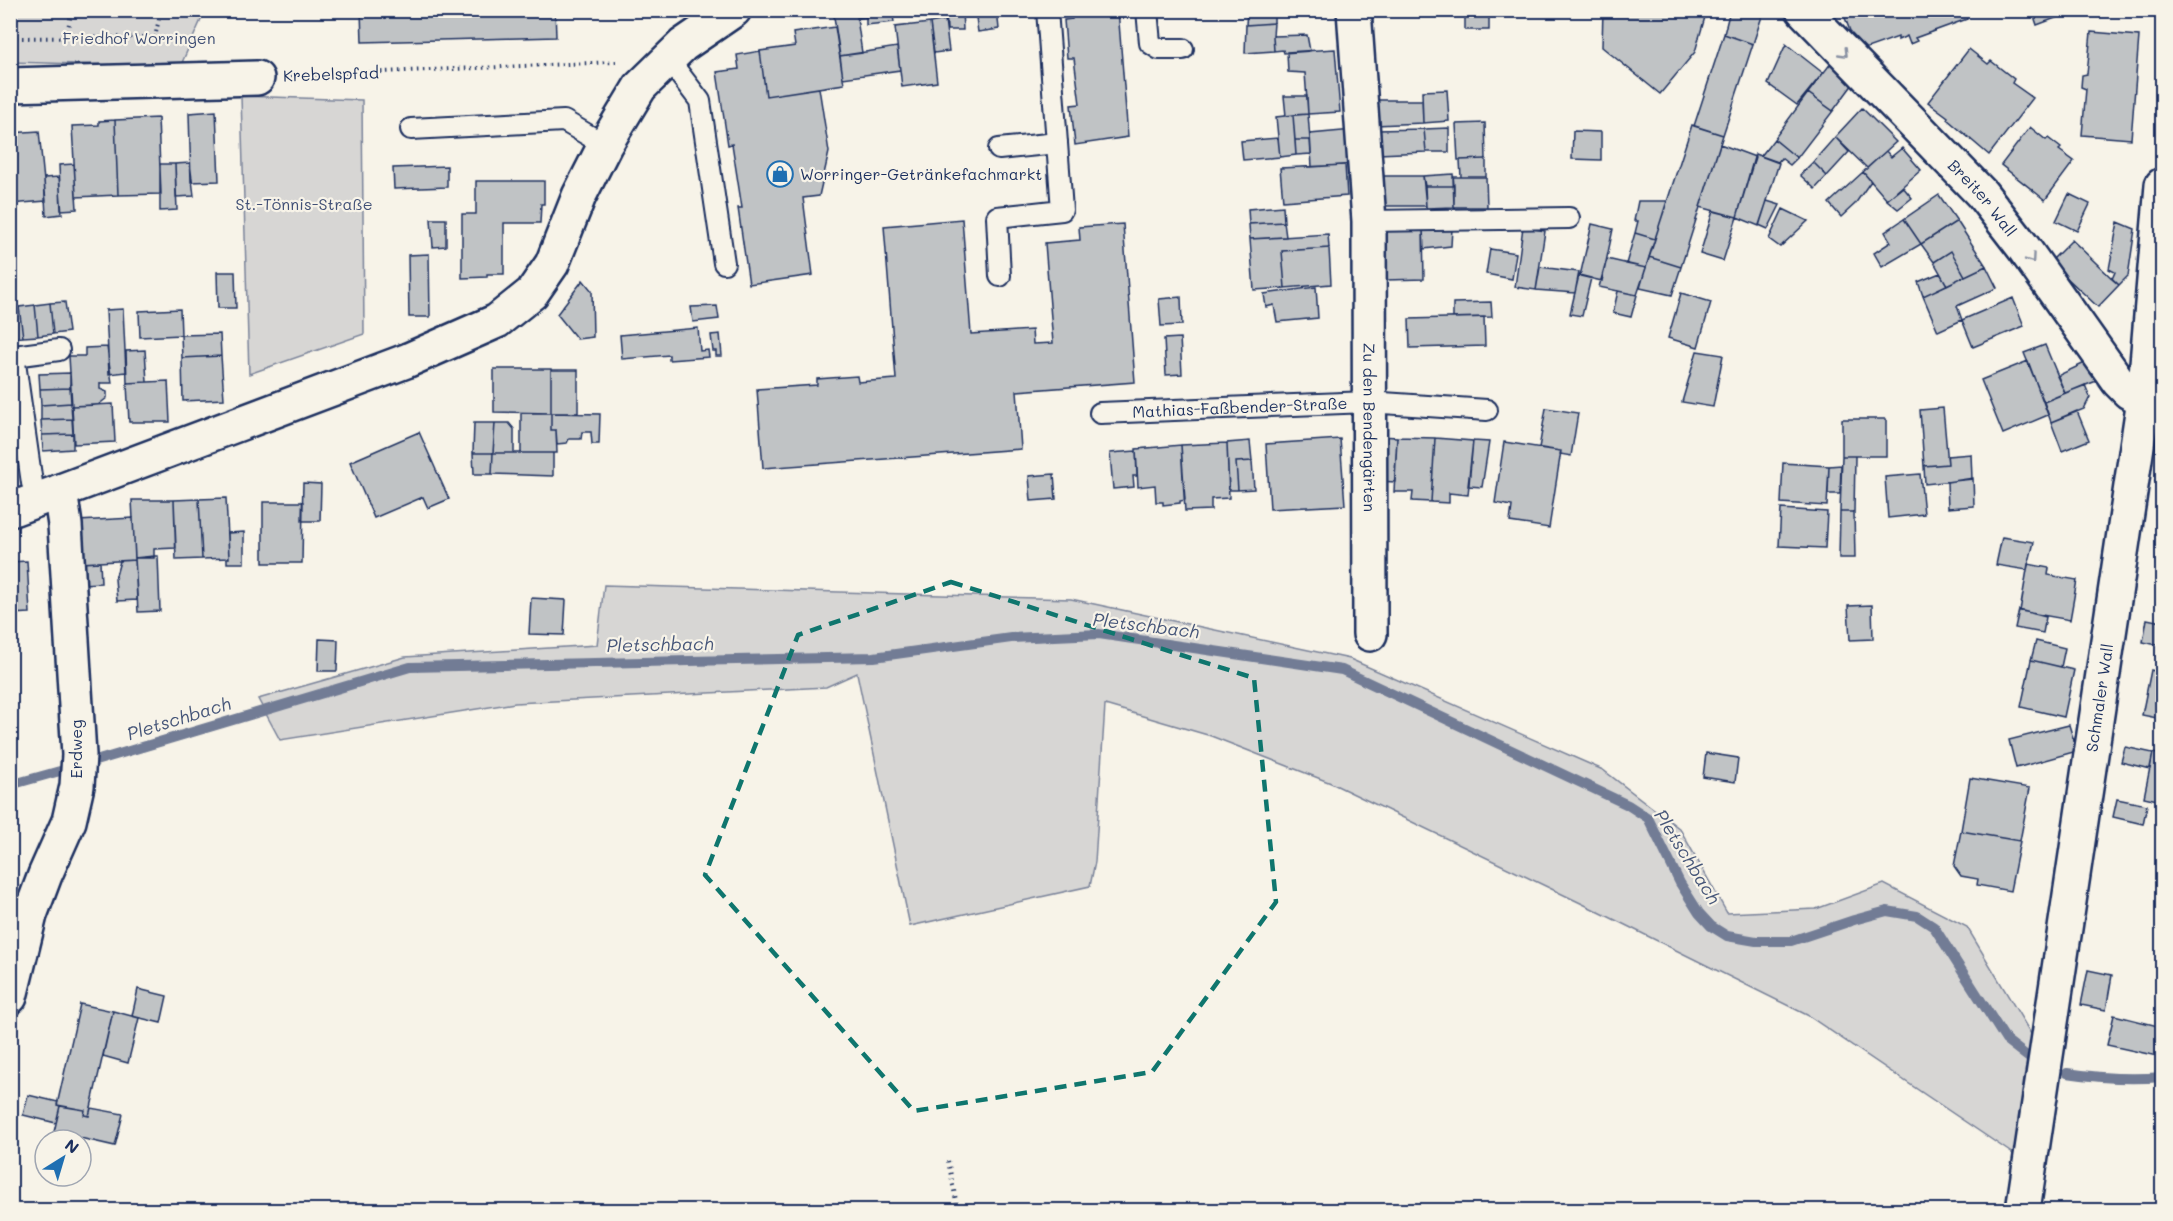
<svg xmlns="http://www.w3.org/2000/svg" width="2173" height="1221" viewBox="0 0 2173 1221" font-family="Mali,sans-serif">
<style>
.green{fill:#d7d6d4;stroke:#798299;stroke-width:1.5}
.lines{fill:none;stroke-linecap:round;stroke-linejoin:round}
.stream{stroke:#727c95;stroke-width:10}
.building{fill:#c0c3c5;stroke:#1b2f5e;stroke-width:1.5}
.lane-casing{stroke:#1b2f5e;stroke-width:24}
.street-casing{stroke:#1b2f5e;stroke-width:38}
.secondary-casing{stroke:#1b2f5e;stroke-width:38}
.path{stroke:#1b2f5e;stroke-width:4;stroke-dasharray:1.5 4.5;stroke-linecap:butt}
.lane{stroke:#f7f3e8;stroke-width:20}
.street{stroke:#f7f3e8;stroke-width:33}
.secondary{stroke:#f7f3e8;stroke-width:33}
.oneway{stroke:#8991a3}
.marked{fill:none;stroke:#0f766e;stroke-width:4.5;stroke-dasharray:12 8;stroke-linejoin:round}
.labels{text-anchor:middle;stroke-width:4.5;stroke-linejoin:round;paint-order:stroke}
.park-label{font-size:16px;fill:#415076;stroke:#f7f3e8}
.street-label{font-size:16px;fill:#1b2f5e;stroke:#f7f3e8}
.poi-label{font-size:16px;fill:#1b2f5e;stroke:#f7f3e8;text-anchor:start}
.water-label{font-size:18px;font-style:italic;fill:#465679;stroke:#f7f3e8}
</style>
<rect width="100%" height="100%" fill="#f7f3e8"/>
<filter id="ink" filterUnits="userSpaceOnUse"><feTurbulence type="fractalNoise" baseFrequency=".0167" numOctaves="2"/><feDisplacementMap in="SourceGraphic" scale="12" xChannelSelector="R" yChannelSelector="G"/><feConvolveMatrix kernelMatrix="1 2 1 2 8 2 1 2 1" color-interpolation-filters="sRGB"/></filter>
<g filter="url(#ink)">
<!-- green -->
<path class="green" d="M11,11H205L180,67L11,62Z
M241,96L362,100L364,334L249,374Z
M604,585L1071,599L1350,659L1603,770L1680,829L1727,913L1816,909L1884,884L1967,927L2034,1039L2022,1160L1807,1015L1591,908L1331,783L1211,736L1105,705L1095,862L1090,886L910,926L857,673L826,687L515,703L280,740L258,699L405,657L597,645Z"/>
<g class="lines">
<!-- stream -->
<path class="stream" d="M92,762L410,667L874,657L1011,638L1099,634L1342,670L1628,805L1648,818L1680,883L1699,913L1711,926L1727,936L1756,941H1791L1854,920L1887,911L1917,916L1934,927L2006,1040L2033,1061
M10,785L67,769
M2067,1073C2100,1078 2130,1080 2162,1077"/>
</g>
<!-- building -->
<path class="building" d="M361,10H555L556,37L362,42Z
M833,10H892L894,22L866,25V17L857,18L862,53L840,56Z
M946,10H962L963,30H947Z
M975,10H997L999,29L978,32Z
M1071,10H1118L1128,137L1075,145L1071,105L1080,104L1074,58H1067L1064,20L1072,19Z
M1247,10H1274V23L1246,25Z
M1465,10H1489V30H1465Z
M1558,10V14H1538V10Z
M1603,10H1707L1695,52L1660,94L1602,47Z
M1730,10H1764L1753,44L1724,34Z
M1842,10H1964L1967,19L1915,38L1917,41L1910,44L1907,36L1898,40V37L1859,51L1857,49Z
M2032,10H2088L2078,18H2070L2061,16L2037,25Z
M945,20L949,51L934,53L930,23Z
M930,23L937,82L902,87L895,27Z
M1274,23L1273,36L1274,51L1245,53L1246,25Z
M835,27L844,84L766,96L760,51L795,46L793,33Z
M2091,32L2139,36L2131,139L2082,135L2086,89L2081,87L2082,75L2087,74Z
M1724,34L1753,44L1723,135L1694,126Z
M1307,35L1310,51L1284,53L1283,50L1274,51L1273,36Z
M1786,44L1823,73L1797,105L1768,84Z
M897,47L900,70L843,78L840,56Z
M1335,49L1340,112L1308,114L1305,73L1288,72L1287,52Z
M1969,49L1988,64L1991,61L2014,79L2012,83L2033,98L1989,155L1947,119L1948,117L1928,102Z
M760,51L766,96L819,88L829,152L819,196L803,198L813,275L749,284L738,208H742L732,144L728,145L717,72L739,69L737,55Z
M1831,63L1853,84L1833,111L1808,93Z
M1447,90L1449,121L1423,123L1422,91Z
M1808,93L1833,111L1797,158L1774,139Z
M1284,96H1307L1308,114L1286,116Z
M1373,100H1422L1423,123L1375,125Z
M1862,108L1896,142L1867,168L1835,137Z
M216,111L219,181L191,182L189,113Z
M1308,114L1310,140H1295L1293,115Z
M1293,115L1296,155L1280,157L1276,117Z
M158,118L161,194L118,195L115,120Z
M115,120L118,195L76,197L72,126L99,125V121Z
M1485,123L1486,159L1458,160L1456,124Z
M1692,125L1723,135L1681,267L1649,257Z
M2030,127L2046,140L2048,138L2061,148L2059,150L2074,161L2045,200L2001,165Z
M1449,128V152H1426L1424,129Z
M1424,129L1426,152L1378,154L1376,130Z
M1353,130L1355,164L1312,167L1310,134Z
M39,131L46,201L10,204V133Z
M1573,131L1601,132V160L1572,159Z
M1835,137L1849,152L1827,176L1813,162Z
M1278,138L1280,157L1243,160L1241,141Z
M1774,139L1797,158L1790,165L1781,158L1778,162L1761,156Z
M1295,140H1310L1311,154L1296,155Z
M1720,144L1755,157L1737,217L1700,207Z
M1902,148L1921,170L1887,200L1863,172L1886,151L1891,157Z
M1755,154L1779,163L1759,226L1737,217Z
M1486,159V177H1461L1460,160Z
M1813,162L1827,176L1815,189L1800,175Z
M190,163L194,196L176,197L175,164Z
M74,164L77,209L61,210L59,165Z
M160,164H175L177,210L160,211Z
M1345,165L1347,196L1283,201L1280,168Z
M447,166V187L394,189L393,168Z
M1863,172L1871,181L1855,204L1841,217L1829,203Z
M1453,174L1454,186H1425L1423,176Z
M1380,176H1423L1426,206H1383Z
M59,177L62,214L46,216L44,178Z
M1453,177H1486L1487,207H1454Z
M476,181H544V204H541L540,223H504V274H487V277L462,278V214H476Z
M1425,186H1454V207L1426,208Z
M1903,187L1912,198L1898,209L1887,200Z
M2069,194L2090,204L2077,231L2056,221Z
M1939,195L1957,221L1921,244L1904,219Z
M1638,201H1667L1655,239L1635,233L1638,221H1634Z
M1767,201L1780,205L1768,229L1759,225Z
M1283,206L1284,222L1249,224L1248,209Z
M1783,209L1808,221L1780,247L1769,239Z
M1713,211L1737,217L1723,261L1700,254Z
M431,219H446V246L433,247Z
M962,219L971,334L1032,330L1033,344L1053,343L1045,243L1080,240L1079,227L1123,224L1135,382L1017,391L1021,449L763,468L757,389L817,385V379L857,376L858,382L896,379L884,226Z
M1904,219L1921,244L1882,267L1874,253L1891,242L1885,232Z
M1957,221L1986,266L1965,276L1951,251L1934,262L1921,244Z
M1284,222L1286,237L1250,239L1249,224Z
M2118,222L2135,229L2128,276L2119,285L2112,279L2115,272L2109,269Z
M1592,224L1613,229L1602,281L1580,276Z
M1523,227L1545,231L1536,290L1515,287Z
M1452,228L1451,246L1424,249L1423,229Z
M1385,229H1423L1424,279L1386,280Z
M1635,233L1655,239L1646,268L1626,264Z
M1328,234L1329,248L1282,251L1285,288L1254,290L1250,239Z
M2072,240L2119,285L2098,307L2050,262Z
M1329,248L1331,284L1285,288L1282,251Z
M1490,249L1516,253L1512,279L1486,274Z
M1951,251L1965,276L1947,285L1934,262Z
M429,254L430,317H409L408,255Z
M1649,257L1681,267L1672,295L1640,288Z
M1607,259L1646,268L1637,295L1599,287Z
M1986,266L1997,288L1957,306L1962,320L1938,331L1923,296Z
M1540,267L1579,272L1575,293L1536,290Z
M217,272H235L236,308H218Z
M1940,273L1947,285L1923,296L1918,282Z
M1579,275L1591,278L1582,316L1570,314Z
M583,280L592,291L593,337L577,339L557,314Z
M1316,287L1318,318L1277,322L1274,305L1266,307L1264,294Z
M1618,291L1637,295L1631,317L1613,313Z
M1681,293L1711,302L1698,347L1668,338Z
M1181,297L1182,325L1161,326L1159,299Z
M2013,298L2024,326L1973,347L1962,320Z
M65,302L69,332L53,334L50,303Z
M1491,302L1492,317L1453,318V303Z
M50,303L53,334L38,336L35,305Z
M35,305L38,336L23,337L19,307Z
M717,306L719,319L693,322L691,307Z
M19,307L23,337L10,338V308Z
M123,309L126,372L109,374L106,310Z
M180,309L181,335L140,337L139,311Z
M1484,317L1485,346L1410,348L1409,319Z
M698,328L700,351L708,350L709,357L669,360V355L622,359L620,335Z
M220,334L221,356L182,358L181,335Z
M720,334L722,356H716V351H713L711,335Z
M1180,338L1182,374L1166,375L1164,339Z
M2045,345L2065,393L2044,402L2024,353Z
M107,347L112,383H100V389L107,392V398L98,405L72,406L69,356H85V348Z
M145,350L147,382L127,383L126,351Z
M1697,351L1723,355L1713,407L1682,402Z
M221,356L224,399L183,401L182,358Z
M2028,361L2048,415L2003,434L1981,380Z
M2089,361L2099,380L2065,393L2057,376Z
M494,369H551V413L494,412Z
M551,370H578V413H551Z
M70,373V388L40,389L39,374Z
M168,381L170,422H129L127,383Z
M2085,385L2090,397L2084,409L2051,422L2044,402Z
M70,388L71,403L41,405L40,389Z
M71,403L72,419L41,420V405Z
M113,404L115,442L74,444L72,406Z
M1546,408L1578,413L1571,456L1560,454L1561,451L1539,448Z
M1943,408L1948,464L1924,466L1920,410Z
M2077,411L2089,440L2062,451L2051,422Z
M521,413H551V430H556L557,453H521Z
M551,413L600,414L599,444H592L591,432H582L581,439H569L567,443L557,444L556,430H551Z
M72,419L73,434L42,435L41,420Z
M1842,419H1886V456H1842Z
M474,423H495L493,453H473Z
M495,423H509L514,429V453H493Z
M419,432L449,499L428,508L423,497L374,518L350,462Z
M73,434V449L43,451L42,435Z
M1379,436L1397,437L1395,482L1379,481Z
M1397,437L1435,438L1431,502L1412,501L1413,492H1394Z
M1435,438L1473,441L1468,495L1449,493V503L1431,502Z
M1340,439L1345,505L1270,509L1266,444Z
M1250,441L1252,461L1236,462L1238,490H1229L1227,443Z
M1473,441L1489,442L1482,487L1468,486Z
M1504,442L1561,451L1549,528L1510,522L1512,506L1495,503Z
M1227,443L1229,498L1211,499V510L1185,511L1181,445Z
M1181,445L1185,500L1180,501V503L1163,505V502H1156L1155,485L1138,487L1136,449Z
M1136,451L1137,476H1133L1134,487L1113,489L1110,453Z
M473,453H493L492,474H474Z
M493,453H553V476L492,474Z
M1971,454L1972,479L1925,484L1924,466L1948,464L1947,456Z
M1842,456H1855L1854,512H1840Z
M1252,461L1254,489L1238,490L1236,462Z
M1783,463L1829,466L1827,506L1781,503Z
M1841,465L1840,494H1828L1829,466Z
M2162,466V486L2155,481Z
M1054,474L1056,499L1031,501L1029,476Z
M1920,474L1924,514L1888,518L1885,477Z
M1973,478L1974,506L1948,508L1947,482Z
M303,483L321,484L320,521H302Z
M226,498L229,558L202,559L199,499Z
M199,499L202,559L176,560L174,500Z
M132,500H174L176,548L154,549V558H135Z
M263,502H303L302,563H263Z
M1781,509L1827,512L1825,548L1779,546Z
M1840,512H1854L1855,558H1839Z
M133,518L135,560L80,563L78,521Z
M2160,531L2162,532V550H2158Z
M244,532V563H227V558H229L228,533Z
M2002,537L2034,542L2027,570L1996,565Z
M2158,550H2162V566L2156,565Z
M154,556H158L160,611L138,612L135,558Z
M135,560L137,600L117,601L115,579L120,561Z
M27,561L30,613L10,614V562Z
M100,562L101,583L81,584L80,563Z
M2028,564L2049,568L2048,575L2077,580L2070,620L2020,611Z
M531,598L566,600L564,635L529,634Z
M1872,605L1873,639L1850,640L1848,606Z
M2019,610L2046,617L2043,633L2015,628Z
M2147,619L2162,622V646L2143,642Z
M319,639L338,640L337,671H318Z
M2036,641L2065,648L2061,667L2031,660Z
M2031,660L2074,670L2064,717L2021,707Z
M2151,670L2162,673V719L2142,715Z
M2069,725L2077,751L2016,768L2009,740Z
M2125,747L2153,753L2150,769L2121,762Z
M1706,753L1738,758L1735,782L1703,777Z
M2153,753L2162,755V801L2144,797Z
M1970,778L2030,788L2020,841L1961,831Z
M2117,799L2147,805L2143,824L2113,817Z
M1961,831L2020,841L2010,891L1977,885L1978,879L1961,876L1954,866Z
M2088,970L2112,975L2106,1010L2081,1005Z
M138,989L167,996L161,1023L132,1016Z
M80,1004L113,1011L89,1116L84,1115L85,1110L57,1105Z
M113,1011L139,1018L128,1063L103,1056Z
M2114,1015L2162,1027V1057L2107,1045Z
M28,1095L58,1102L57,1105L60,1106L56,1123L23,1115Z
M60,1106L85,1110L84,1115L89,1116L91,1108L123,1114L115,1146L54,1132Z"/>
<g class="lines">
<!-- lane casing -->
<g class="lane-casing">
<g id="lane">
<path d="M1147,10L1150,43L1159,49H1183"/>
<path d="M668,59L700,101L724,263"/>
<path d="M411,129L564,121L605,145"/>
<path d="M999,149L1057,143"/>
<path d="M1369,221L1569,218"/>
<path d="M1000,276L997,217L1062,210L1047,10"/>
<path d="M10,356H14L32,483L38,500"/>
<path d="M14,356L59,350"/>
<path id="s1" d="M1100,413L1368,402L1487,410"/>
</g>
</g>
<!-- street casing -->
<g class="street-casing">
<g id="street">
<path id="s2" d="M1354,10L1369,221L1370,634"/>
<path id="s3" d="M1803,10L1982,194L2023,247L2118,381L2129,392L2144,399"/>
<path d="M10,85L257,78"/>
<path d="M10,997L30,915L45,875L69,821L77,786L79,755L65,525L60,491"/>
<path id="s4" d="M2023,1210L2144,399L2162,185"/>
</g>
</g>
<!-- secondary casing -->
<g class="secondary-casing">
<path id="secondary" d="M10,510L406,361L497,321L532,293L552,264L579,196L605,145L640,87L683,45L734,10"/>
</g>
<!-- path -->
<path class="path" d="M66,37L72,10
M10,38L155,37L161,10
M291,76L616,62
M948,1161L958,1210"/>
<!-- lane -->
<use href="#lane" class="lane"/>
<!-- street -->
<use href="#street" class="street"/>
<!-- secondary -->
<use href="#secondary" class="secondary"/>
</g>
<!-- one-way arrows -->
<defs><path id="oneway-chevron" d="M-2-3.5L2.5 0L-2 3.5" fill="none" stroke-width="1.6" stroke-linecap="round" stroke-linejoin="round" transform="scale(1.5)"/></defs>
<g class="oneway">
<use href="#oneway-chevron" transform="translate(1844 53) rotate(46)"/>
<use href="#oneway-chevron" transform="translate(2031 259) rotate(55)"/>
</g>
</g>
<!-- marked area -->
<path class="marked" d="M951,582L1254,678L1276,902L1152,1072L914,1111L705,875L798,635Z"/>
<!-- icons -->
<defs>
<g id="shop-ring" transform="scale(1.35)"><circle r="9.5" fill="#f7f3e8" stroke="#1f6fb2" stroke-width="1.5"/><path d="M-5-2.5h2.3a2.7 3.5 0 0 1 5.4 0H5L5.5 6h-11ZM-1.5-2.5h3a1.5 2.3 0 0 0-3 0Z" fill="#1f6fb2"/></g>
</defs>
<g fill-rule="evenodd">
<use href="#shop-ring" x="780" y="174"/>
</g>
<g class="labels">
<!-- park labels -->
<g class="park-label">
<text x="139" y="44">Friedhof Worringen</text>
<text x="304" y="210">St.-Tönnis-Straße</text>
</g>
<!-- street labels -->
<g class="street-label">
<text transform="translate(331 74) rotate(-2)" y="6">Krebelspfad</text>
<text dy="6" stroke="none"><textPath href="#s3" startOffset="260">Breiter Wall</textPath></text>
<text dy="6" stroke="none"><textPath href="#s1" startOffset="140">Mathias-Faßbender-Straße</textPath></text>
<text dy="6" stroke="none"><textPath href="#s2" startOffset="418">Zu den Bendengärten</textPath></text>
<text dy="6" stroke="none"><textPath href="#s4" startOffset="518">Schmaler Wall</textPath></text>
<text transform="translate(76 749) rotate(-90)" y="6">Erdweg</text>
</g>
<!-- poi labels -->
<g class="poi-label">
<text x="800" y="180">Worringer-Getränkefachmarkt</text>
</g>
<!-- water labels -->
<g class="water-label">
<text transform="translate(1146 626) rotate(7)" y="6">Pletschbach</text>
<text transform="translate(660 645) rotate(-1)" y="6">Pletschbach</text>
<text transform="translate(179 719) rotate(-17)" y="6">Pletschbach</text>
<text transform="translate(1687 857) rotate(58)" y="6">Pletschbach</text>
</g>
</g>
<!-- margin -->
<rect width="2173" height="1221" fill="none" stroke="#f7f3e8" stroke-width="36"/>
<rect x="18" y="18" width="2137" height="1185" fill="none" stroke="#1b2f5e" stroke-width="2" filter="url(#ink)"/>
<!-- north arrow -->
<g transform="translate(63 1158) rotate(37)"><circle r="28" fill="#f7f3e8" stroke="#9fa5b1" stroke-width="1.5"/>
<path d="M0-4.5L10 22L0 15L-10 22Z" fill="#1f6fb2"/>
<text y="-9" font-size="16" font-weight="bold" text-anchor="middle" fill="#1b2f5e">N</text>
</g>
</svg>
